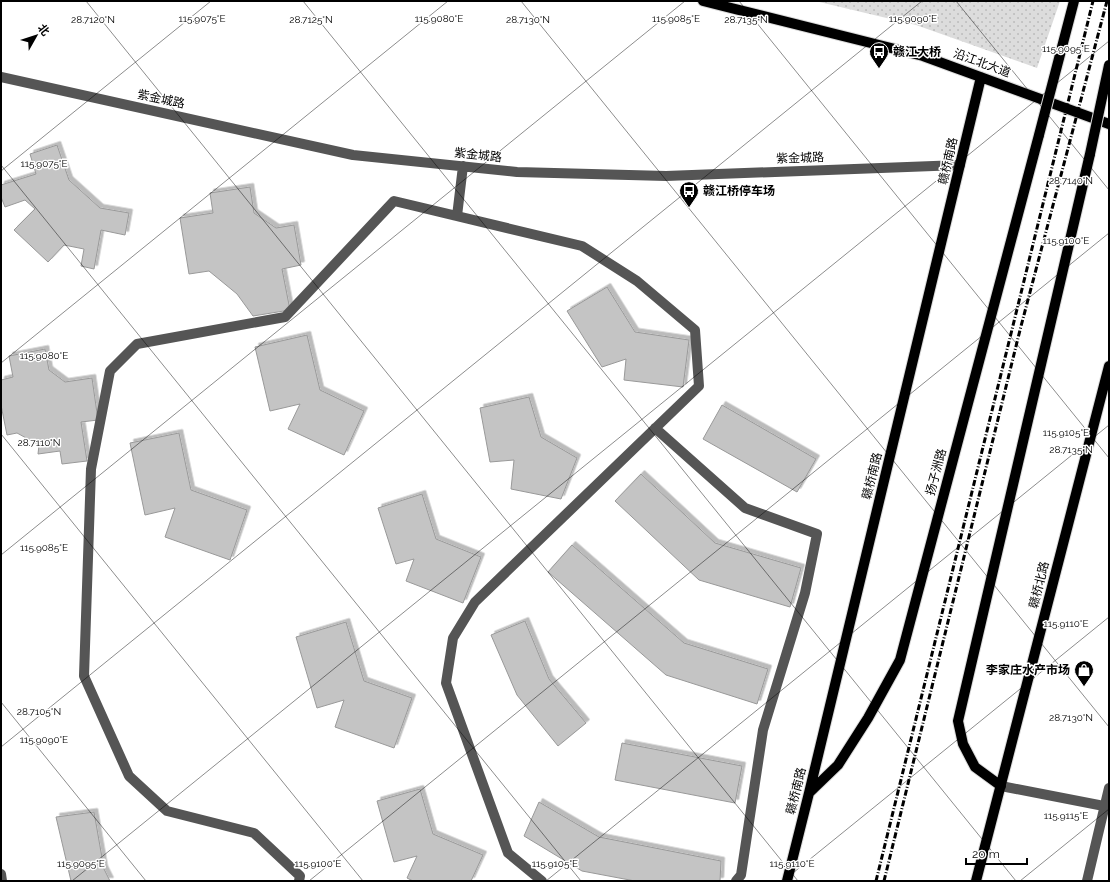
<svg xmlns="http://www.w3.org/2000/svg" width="1110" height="882" viewBox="0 0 1110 882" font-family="Raleway,'Noto Sans SC',sans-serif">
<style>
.grass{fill:url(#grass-dots)}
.building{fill:#c4c4c4;stroke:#999;filter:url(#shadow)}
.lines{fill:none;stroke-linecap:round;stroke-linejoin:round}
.major-casing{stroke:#dbdbdb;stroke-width:12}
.minor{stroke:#555;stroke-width:10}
.major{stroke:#000;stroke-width:10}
.rail{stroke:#000;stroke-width:3;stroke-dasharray:6 2 1 2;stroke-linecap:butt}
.major-bridge-casing{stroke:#dbdbdb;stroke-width:12;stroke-linecap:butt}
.major-bridge{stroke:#000;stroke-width:10}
.ticks{fill:none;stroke:#000;stroke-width:1;stroke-opacity:0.45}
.labels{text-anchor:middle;stroke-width:3;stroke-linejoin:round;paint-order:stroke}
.poi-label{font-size:12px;font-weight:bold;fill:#000;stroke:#fff;text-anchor:start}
.street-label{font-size:12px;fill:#000;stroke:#fff}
.ticks-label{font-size:10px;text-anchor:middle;fill:#000;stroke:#fff;stroke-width:3;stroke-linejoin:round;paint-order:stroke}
</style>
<defs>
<pattern id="grass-dots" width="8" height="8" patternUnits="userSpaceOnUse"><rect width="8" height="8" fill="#dcdcdc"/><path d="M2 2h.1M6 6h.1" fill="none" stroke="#bbb" stroke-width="1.8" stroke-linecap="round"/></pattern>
<filter id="shadow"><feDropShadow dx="3.5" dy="-3.5" stdDeviation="0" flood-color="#0004"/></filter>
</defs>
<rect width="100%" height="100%" fill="#fff"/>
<!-- grass -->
<path class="grass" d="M815,1H1060L1037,68L916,25Z"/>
<!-- building -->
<path class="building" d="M57,145L69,180L100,208L129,213L125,235L101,230L94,269L81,266L84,249L64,245L48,262L14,230L35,209L25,200L5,207L1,197V185L36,174L30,154Z
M250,187L254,213L276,228L294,225L301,265L282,269L290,310L253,316L237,294L209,271L189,274L180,218L213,213L210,193Z
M607,287L635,332L689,340L683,387L624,380L626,359L602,367L567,311Z
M307,335L320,390L364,411L344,455L288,429L300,404L270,411L255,347Z
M45,349L49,370L65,382L92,378L98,420L81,422L87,461L62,464L60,451L38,454L39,445L17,433L7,435L1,405V380L13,377L9,356Z
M529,397L541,437L577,458L561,499L511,489L514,460L490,462L480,408Z
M722,405L816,459L797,492L703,439Z
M179,433L191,490L247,510L230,560L165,537L175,508L145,515L130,443Z
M641,474L715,543L801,568L790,607L699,580L615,501Z
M422,494L436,539L481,557L463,603L406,581L414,559L396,564L378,508Z
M572,545L684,643L768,669L757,704L666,675L548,572Z
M525,621L549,679L586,723L558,746L517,695L491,635Z
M346,622L364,681L412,698L394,748L335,727L344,700L317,708L296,637Z
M622,743L742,766L735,803L615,780Z
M420,789L433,834L483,855L471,881H413L407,878L417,856L394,862L377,801Z
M539,802L599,837L721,861L720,881H635L582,871L524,836Z
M94,812L104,869L110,881H71L56,817Z"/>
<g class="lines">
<!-- major casing -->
<g class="major-casing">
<path id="major" d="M703,1L923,56L1109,124
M1001,786L975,767L963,744L958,721L1090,154
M809,793L838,765L868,718L900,660L1039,135
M787,881L809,793L981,77
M976,881L1109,366"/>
</g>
<!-- minor -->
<path class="minor" d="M1,77L353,155L517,172L666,176L960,165
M457,216L463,166
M655,428L745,508L817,534L805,593L763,730L741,875L736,881
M1001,786L1109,807
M1,874L2,881
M299,881L300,876L254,833L167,811L129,776L84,676L91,469L110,371L137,344L285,317L394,201L582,246L637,281L695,330L699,386L475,602L453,638L446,683L508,853L542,881
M1087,881L1109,788"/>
<!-- major -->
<use href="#major" class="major"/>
<!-- rail -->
<path class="rail" d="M876,881L1093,1
M884,881L1020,330L1107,1"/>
<!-- major-bridge casing -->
<g class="major-bridge-casing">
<path id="major-bridge" d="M1039,135L1074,1
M1090,154L1109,65"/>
</g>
<!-- major-bridge -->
<use href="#major-bridge" class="major-bridge"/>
</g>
<!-- ticks -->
<path class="ticks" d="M86,1L798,881M303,1L1016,881M521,1L1109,727M739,1L1109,458M956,1L1109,190M1,165L581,881M1,171L211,1M1,363L448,1M1,434L363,881M1,555L685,1M1,702L146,881M1,747L922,1M72,881L1109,41M309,881L1109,233M546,881L1109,425M783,881L1109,617M1020,881L1109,809"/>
<!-- icons -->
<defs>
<g id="bus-pin" transform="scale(1)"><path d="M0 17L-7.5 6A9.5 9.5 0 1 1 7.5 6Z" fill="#000" stroke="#fff"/><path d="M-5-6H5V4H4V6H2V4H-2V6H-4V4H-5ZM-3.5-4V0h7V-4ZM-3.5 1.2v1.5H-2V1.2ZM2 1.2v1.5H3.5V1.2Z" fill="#fff"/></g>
<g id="shop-pin" transform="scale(1)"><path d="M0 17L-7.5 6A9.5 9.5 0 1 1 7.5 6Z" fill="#000" stroke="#fff"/><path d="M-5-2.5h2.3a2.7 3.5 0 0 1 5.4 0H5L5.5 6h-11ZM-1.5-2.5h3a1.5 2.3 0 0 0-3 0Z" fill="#fff"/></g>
</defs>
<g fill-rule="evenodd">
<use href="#bus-pin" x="879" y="52"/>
<use href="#bus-pin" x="689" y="191"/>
<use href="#shop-pin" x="1084" y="670"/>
</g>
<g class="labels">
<!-- poi labels -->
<g class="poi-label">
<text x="893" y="56">赣江大桥</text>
<text x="703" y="195">赣江桥停车场</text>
<text x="1070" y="674" text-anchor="end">李家庄水产市场</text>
</g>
<!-- street labels -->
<g class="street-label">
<text transform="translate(982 63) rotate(20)" y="4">沿江北大道</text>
<text transform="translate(161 99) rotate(12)" y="4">紫金城路</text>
<text transform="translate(478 155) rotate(6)" y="4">紫金城路</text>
<text transform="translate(800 158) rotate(-2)" y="4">紫金城路</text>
<text transform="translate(948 161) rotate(-77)" y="4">赣桥南路</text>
<text transform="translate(936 472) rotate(-75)" y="4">扬子洲路</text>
<text transform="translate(872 476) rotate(-76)" y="4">赣桥南路</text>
<text transform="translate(1039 585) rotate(-76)" y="4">赣桥北路</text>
<text transform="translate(796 791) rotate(-76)" y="4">赣桥南路</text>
</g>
</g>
<g class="ticks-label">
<text x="202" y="22">115.9075°E</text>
<text x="439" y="22">115.9080°E</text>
<text x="676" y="22">115.9085°E</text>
<text x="913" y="22">115.9090°E</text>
<text x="93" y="23">28.7120°N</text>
<text x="311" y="23">28.7125°N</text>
<text x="528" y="23">28.7130°N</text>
<text x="746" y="23">28.7135°N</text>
<text x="1066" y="52">115.9095°E</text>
<text x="44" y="167">115.9075°E</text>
<text x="1071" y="184">28.7140°N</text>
<text x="1066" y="244">115.9100°E</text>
<text x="44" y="359">115.9080°E</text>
<text x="1066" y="436">115.9105°E</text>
<text x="39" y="446">28.7110°N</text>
<text x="1071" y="453">28.7135°N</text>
<text x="44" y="551">115.9085°E</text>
<text x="1066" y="627">115.9110°E</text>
<text x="39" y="715">28.7105°N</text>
<text x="1071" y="721">28.7130°N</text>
<text x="44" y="743">115.9090°E</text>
<text x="1066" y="819">115.9115°E</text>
<text x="81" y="867">115.9095°E</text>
<text x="318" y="867">115.9100°E</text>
<text x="555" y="867">115.9105°E</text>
<text x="792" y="867">115.9110°E</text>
</g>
<!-- border -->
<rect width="1110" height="882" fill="none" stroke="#000000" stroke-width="4"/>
<!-- north arrow -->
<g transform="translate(36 36) rotate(51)" stroke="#ffffff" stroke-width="3" paint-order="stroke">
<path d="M0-3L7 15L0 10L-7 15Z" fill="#000000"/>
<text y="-6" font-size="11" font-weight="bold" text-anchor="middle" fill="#000000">北</text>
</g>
<!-- scale -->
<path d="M966 858v6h61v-6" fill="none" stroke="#000000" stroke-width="2"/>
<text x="972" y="858" font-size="12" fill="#000000" stroke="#ffffff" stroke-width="3" paint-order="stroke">20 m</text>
</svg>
